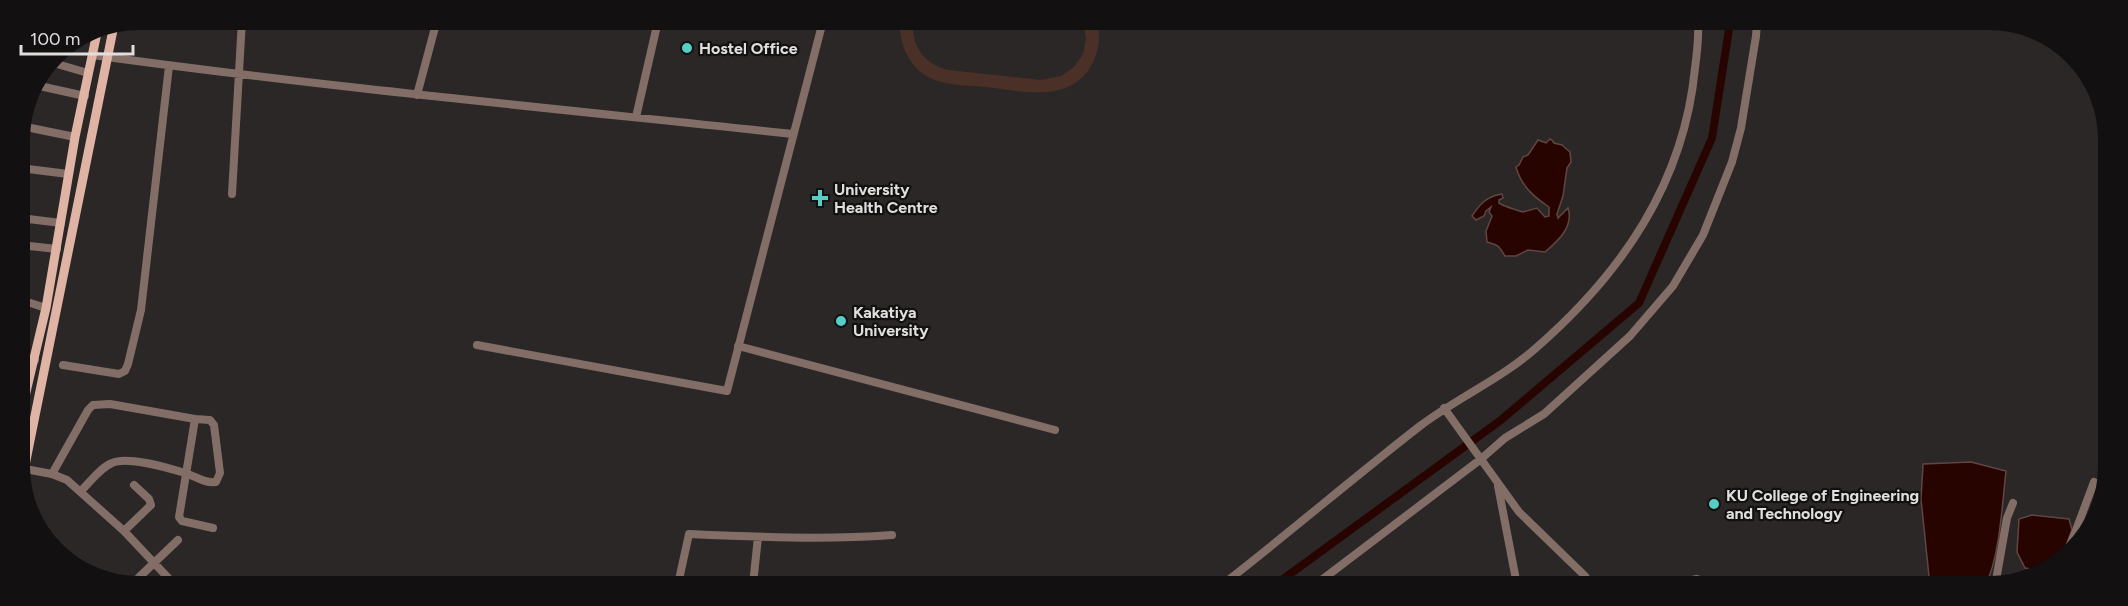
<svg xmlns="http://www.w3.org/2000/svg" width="2128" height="606" viewBox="0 0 2128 606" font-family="Figtree,sans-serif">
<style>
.green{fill:#4a3027}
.water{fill:#280400;stroke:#604643;stroke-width:1.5}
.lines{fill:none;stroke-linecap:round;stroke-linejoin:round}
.canal{stroke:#280400;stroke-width:8}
.minor{stroke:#836e67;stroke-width:8}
.major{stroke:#dfb4a5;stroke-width:9}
.poi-dot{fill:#55cec6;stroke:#121010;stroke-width:2}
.labels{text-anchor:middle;stroke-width:4.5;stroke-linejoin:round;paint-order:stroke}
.poi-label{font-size:16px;font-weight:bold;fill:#e1dfde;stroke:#121010;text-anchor:start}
</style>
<rect width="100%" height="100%" fill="#2a2726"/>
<!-- green -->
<path class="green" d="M900,21H913C911,46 925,65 949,70L1041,80L1061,76L1074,67L1083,54L1086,38L1083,22H1097C1101,37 1099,52 1091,66C1069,104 1021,91 986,87C965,85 941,86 923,74C906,61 899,41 900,21Z"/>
<!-- water -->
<path class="water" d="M1550,139L1552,140L1554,143L1562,145L1570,152L1571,162L1567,168L1563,196L1557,214L1558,218L1568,208C1574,227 1558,241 1545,252L1528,250L1516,256H1505C1498,245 1500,246 1487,242L1486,231L1492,216L1489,212L1491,207L1486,211L1484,216L1476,220L1472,216C1480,204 1487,196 1502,194L1503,198L1499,200V203C1507,208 1515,209 1523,212L1537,208L1545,217L1549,216V207C1534,197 1521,186 1516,167L1519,165L1523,157L1528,155L1538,140L1546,143Z
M1971,462L2006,471C2002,505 2000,557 1985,586H1930L1921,499L1923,464Z
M2032,515L2069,519L2072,530L2060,560L2037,570L2025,568L2017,552L2019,519Z"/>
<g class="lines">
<!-- canal -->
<path class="canal" d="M1275,585L1501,420L1639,303L1712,138L1730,23"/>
<!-- minor -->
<path class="minor" d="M92,55C325,87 559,109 793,134
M50,62L88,73
M35,85L85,96
M417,95L437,20
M636,117L658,21
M21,126L75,137
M20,168L68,174
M232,194L242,20
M20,218L61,223
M20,245L57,249
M21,300L46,308
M477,345L727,391L823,21
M738,346L1055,430
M21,357L35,360
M63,365L119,374L125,371L128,364L141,310L169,66
M1444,408L1519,512L1585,576L1590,585
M25,469L52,474L67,480L124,531L173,583
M52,474L88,410L93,405L110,404L195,419L179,517L182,521L213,528
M1498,486L1517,585
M81,491C90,482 100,468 112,463C127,456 169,468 185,473C195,476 205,484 216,482L220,473L214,425L210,420L195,419
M124,531L151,505L149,499L134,485
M2066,557L2094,482
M133,583L178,540
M678,584L689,534C757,537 825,540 892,535
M753,584L758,537
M1222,585C1289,533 1353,478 1420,426C1457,398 1501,379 1536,348C1622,273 1684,183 1695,68C1697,53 1699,38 1698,23
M1315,585L1481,459L1505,438L1544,414L1630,336L1673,286L1703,235L1732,162L1741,128L1756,36L1757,23
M1662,586L1697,579L1708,582L1710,586
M1719,586L1737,581L1749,586
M1995,586L2007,518L2013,503"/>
<!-- major -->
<path class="major" d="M21,413L46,308L75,137L98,28
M22,480L114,25"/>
</g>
<!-- markers -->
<g class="poi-dot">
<circle cx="687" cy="48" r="6"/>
<path d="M817 189h6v6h6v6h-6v6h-6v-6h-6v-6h6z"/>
<circle cx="841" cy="321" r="6"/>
<circle cx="1714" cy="504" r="6"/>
</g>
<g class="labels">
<!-- poi labels -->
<g class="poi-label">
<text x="699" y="54">Hostel Office</text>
<text x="834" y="195">University<tspan x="834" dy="18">Health Centre</tspan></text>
<text x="853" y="318">Kakatiya<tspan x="853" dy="18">University</tspan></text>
<text x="1726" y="501">KU College of Engineering<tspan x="1726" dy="18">and Technology</tspan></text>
</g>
</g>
<!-- crop -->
<path d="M0 0H2128V606H0ZM139 30H1989A109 109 0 0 1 2098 139V467A109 109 0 0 1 1989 576H139A109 109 0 0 1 30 467V139A109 109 0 0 1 139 30Z" fill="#121010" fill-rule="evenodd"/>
<!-- scale -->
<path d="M21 45v9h112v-9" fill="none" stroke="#e1dfde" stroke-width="3"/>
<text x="30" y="45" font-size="18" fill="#e1dfde" stroke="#121010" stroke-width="4.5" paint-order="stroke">100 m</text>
</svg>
